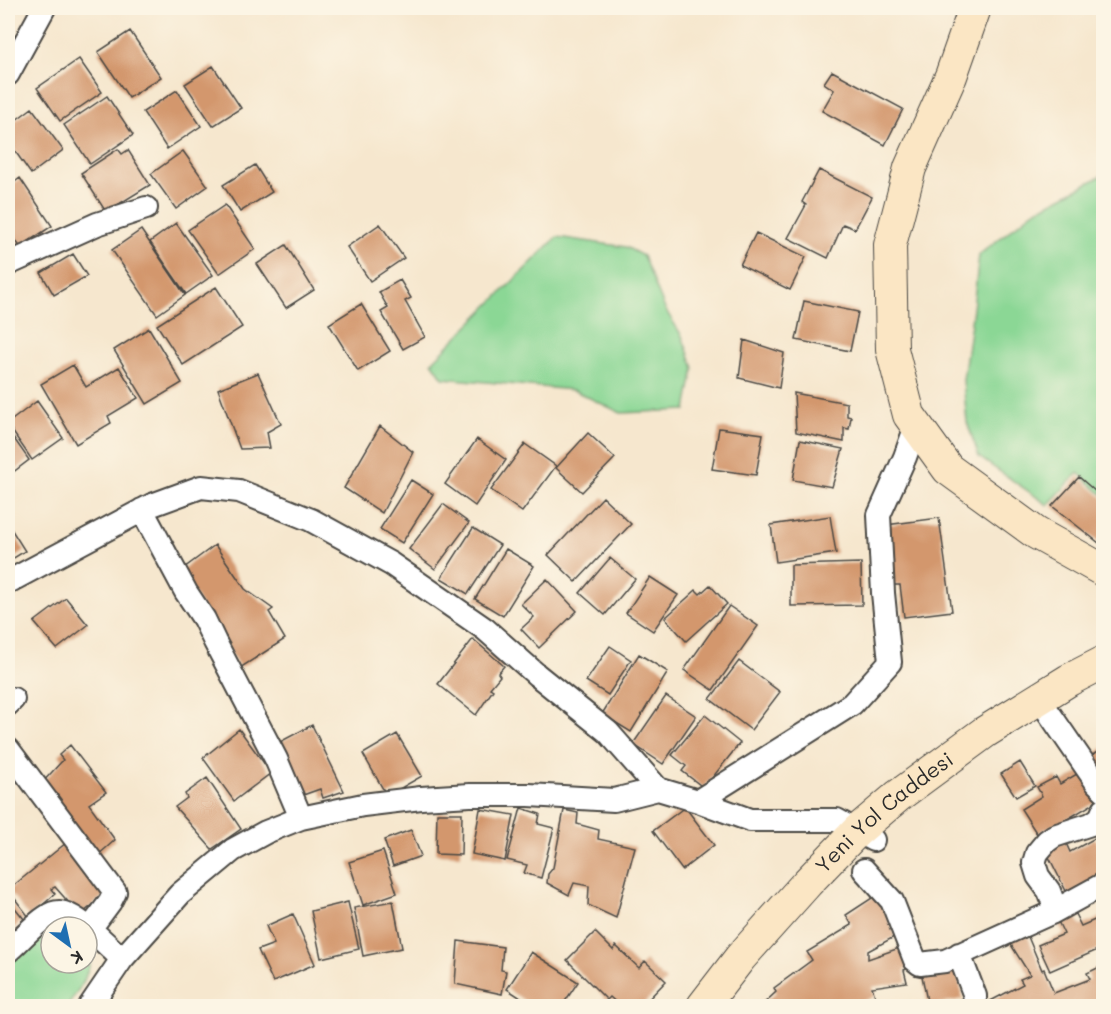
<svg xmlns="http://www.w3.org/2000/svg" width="1111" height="1014" viewBox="0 0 1111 1014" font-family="Mali,sans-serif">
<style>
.green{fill:#8bd795;stroke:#5b8160;stroke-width:1.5}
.building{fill:#d3976d}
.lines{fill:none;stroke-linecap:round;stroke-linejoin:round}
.street-casing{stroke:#494743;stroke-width:26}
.secondary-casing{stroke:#494743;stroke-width:34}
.street{stroke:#fff;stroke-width:22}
.secondary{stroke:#fbe6c4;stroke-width:32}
.labels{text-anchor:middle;stroke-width:4.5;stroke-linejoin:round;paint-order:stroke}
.street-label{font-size:21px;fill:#2b2b2b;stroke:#fcf5e5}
</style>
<rect width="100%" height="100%" fill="#fcf5e5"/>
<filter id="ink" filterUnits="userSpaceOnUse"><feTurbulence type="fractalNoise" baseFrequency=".0167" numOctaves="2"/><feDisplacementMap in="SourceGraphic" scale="12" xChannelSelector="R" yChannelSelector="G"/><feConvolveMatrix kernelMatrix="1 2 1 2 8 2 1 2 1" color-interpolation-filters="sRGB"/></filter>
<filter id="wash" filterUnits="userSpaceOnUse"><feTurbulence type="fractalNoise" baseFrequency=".008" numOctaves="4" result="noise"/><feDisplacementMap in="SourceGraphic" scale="24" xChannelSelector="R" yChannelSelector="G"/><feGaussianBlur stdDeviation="1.35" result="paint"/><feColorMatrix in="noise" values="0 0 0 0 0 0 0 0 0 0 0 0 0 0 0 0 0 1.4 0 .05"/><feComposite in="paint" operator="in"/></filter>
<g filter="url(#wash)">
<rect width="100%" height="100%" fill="#f6e7ce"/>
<!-- green -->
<path class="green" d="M1103,175V495L1078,473L1048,505L979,457L967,422L963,380L973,309L979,255L1033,212Z
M557,237L626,247L643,256L665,309L682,336L694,368L686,410L621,413L573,390L443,378L432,362Z
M47,929L51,930V963H87V949L92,958L84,981L68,1006H8V962Z"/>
<g id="blocks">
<!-- building -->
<path class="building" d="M130,31L161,77L129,98L98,52Z
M79,59L102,92L60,121L37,88Z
M213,66L241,108L213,126L185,84Z
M832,71L903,109L885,145L822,111L834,90L824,83Z
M177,90L201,126L167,149L143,112Z
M107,96L133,135L90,164L64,125Z
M32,108L63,150L31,174L8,141V126Z
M118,149L122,154L128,150L150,185L106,212L81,173Z
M183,151L208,186L176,209L151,174Z
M255,165L272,192L240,212L223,185Z
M819,170L872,197L855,229L843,224L828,258L788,238L806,205L802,202Z
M20,178L52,226L20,247L8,228V187Z
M225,205L255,249L219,274L188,230Z
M176,223L213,275L186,294L150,242Z
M380,224L404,258L370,281L347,247Z
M141,230L185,295L157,315L112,250Z
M756,233L806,257L790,290L740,265Z
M286,245L314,290L286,308L257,264Z
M73,254L87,276L54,295L41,273Z
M400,280L411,298L405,301L425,337L403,349L381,312L388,308L379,292Z
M216,287L242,327L183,365L157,325Z
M804,301L858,312L850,351L796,340Z
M361,304L390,351L358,371L329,324Z
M149,328L182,383L147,404L114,350Z
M744,340L784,353L779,388L739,378Z
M73,365L86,387L119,367L138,398L108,416L111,423L76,444L41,384Z
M258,373L281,424L267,432L270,448L240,449L218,389Z
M794,393L847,403V416L851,417L849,429L844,428V442L796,432Z
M37,401L63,438L32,460L8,425V423Z
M380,426L413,452L382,513L344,488Z
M719,428L763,434L756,475L712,469Z
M8,430L29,460L8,476Z
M588,433L615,458L582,492L556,468Z
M477,439L506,460L475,506L445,484Z
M800,440L843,449L832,487L793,480Z
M525,444L556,466L522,512L491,490Z
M1079,477L1104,499V537L1099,543L1052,506Z
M411,480L433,494L402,543L380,529Z
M603,497L631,524L576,582L548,555Z
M443,504L469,523L435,569L409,549Z
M830,516L836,553L776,562L771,525Z
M939,518L952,611L904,617L900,585H893L886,525Z
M8,524L25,551L9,561L8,559Z
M473,528L500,545L468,594L441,578Z
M215,545L245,589L273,609L269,612L285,639L240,668L180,571Z
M506,549L534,566L503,616L475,599Z
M610,558L635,579L605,615L580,593Z
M861,563L862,605L791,606V565Z
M650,577L678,595L653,631L626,613Z
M547,579L577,611L539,648L521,629L534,617L521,604Z
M710,585L727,604L686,641L665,618L696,590L700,594Z
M66,598L88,625L57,649L34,622Z
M729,606L758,626L713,690L684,670Z
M473,639L504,666L498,673L500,676L490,688L493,690L476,715L438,684Z
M610,646L631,660L608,695L586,681Z
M639,654L668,672L631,732L602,714Z
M739,661L780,692L751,730L710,699Z
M666,696L696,716L663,764L633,744Z
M705,715L740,743L704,788L682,771L686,766L672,755Z
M312,725L344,791L323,798L320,789L303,795L276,744Z
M239,729L271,773L234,801L203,758Z
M397,734L422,776L387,796L363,754Z
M70,745L106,792L89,804L115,840L96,857L41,784L63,760L59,755Z
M1104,747V774L1090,757Z
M1020,762L1035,786L1016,797L1001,774Z
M1082,771L1098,801L1059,824L1057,823L1037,834L1021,809L1042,796L1037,787L1056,777L1060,784Z
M207,778L241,829L212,849L175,807L187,798L185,794Z
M685,807L714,845L682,870L653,831Z
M521,808L540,814L538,824L554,828L541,878L524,873L527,865L507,860Z
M480,809L514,815L505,861L472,854Z
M564,810L578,813L577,824L599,830L598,839L635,847L616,918L588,905L589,886L574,883L569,895L547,883L548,874L553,868Z
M437,813H462L461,855L436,854Z
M411,830L421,856L393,866L384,840Z
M1095,838L1104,855V875L1069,897L1046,851L1065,841L1070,852Z
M66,843L109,892L80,915L55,887L51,889L55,894L29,917L8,890Z
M383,851L397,893L363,905L349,862Z
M878,894L896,936L868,951V959L905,946L909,968L904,970L907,982L872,987L875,996L851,1006H761L776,992L774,988L812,960L807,952L852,925L846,915Z
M8,899L24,919L8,933Z
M393,901L402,948L363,956L354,908Z
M348,902L359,949L321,958L311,911Z
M1072,908L1081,926L1104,916V952L1102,948L1050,971L1038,945L1064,934L1055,915Z
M293,914L315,964L273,982L258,950L274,944L266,926Z
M595,932L613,950L616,946L639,968L645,961L666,981L642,1006H620L610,997L607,1000L567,960Z
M1026,932L1042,970L1044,969L1054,993L1090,979L1087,973L1104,965V1003L1102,1004L1099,999L1088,1004V1006H981L1023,984L1020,979L1030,975L1008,940Z
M458,941L503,947L501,970L506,971L502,994L455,984Z
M531,952L578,982L562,1006H533L507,989Z
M957,970L963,999L928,1006L922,976Z"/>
</g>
</g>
<g filter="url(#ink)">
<use href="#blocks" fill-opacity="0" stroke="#494743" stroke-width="1.5"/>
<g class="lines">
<!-- street casing -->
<g class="street-casing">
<path id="street" d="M8,74L44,8
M8,264L97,224L146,208
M142,510L186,592L204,619L215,642L276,759L301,818
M8,582L152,505L201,487L239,491L311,520L391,564L485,629L537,675L608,732L658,789L698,801L750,820H837L873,840
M8,704L13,699
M1049,713L1097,783L1104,790
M8,749L115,892L110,902L90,929
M698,801L852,704L890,662L883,593L879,515L905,457L916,426
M864,870L892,901L915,960L920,964L945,961L1051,913L1104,884
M1056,910L1049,891L1038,876L1034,863L1037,853L1047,841L1054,836L1091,824L1100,818L1104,809
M8,951C21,940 32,926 46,917C50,914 55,912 59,912C77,913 109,947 122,959
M959,954L975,996V1001L971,1006
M90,1006L122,959L180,894L233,850L266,832L301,818L363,805L421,798L470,795H529L614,800L658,789"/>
</g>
<!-- secondary casing -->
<g class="secondary-casing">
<g id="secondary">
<path d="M975,8L951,76L910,168L890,245L892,349L909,415L948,469L1036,533L1104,571"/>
<path id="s1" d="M703,1006L740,958L807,883L857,831L898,796L985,732L1069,680L1104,662"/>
</g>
</g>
<!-- street -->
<use href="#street" class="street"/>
<!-- secondary -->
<use href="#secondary" class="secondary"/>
</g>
</g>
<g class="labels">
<!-- street labels -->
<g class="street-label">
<text dy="7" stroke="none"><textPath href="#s1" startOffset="266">Yeni Yol Caddesi</textPath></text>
</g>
</g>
<!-- margin -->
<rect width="1111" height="1014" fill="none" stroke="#fcf5e5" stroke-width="30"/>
<!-- north arrow -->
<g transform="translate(69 945) rotate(147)"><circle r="28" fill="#fcf5e5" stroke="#a8a49b" stroke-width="1.5"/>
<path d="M0-4.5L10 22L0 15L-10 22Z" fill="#1f6fb2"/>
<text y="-9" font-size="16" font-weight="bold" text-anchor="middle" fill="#2b2b2b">K</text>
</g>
</svg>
